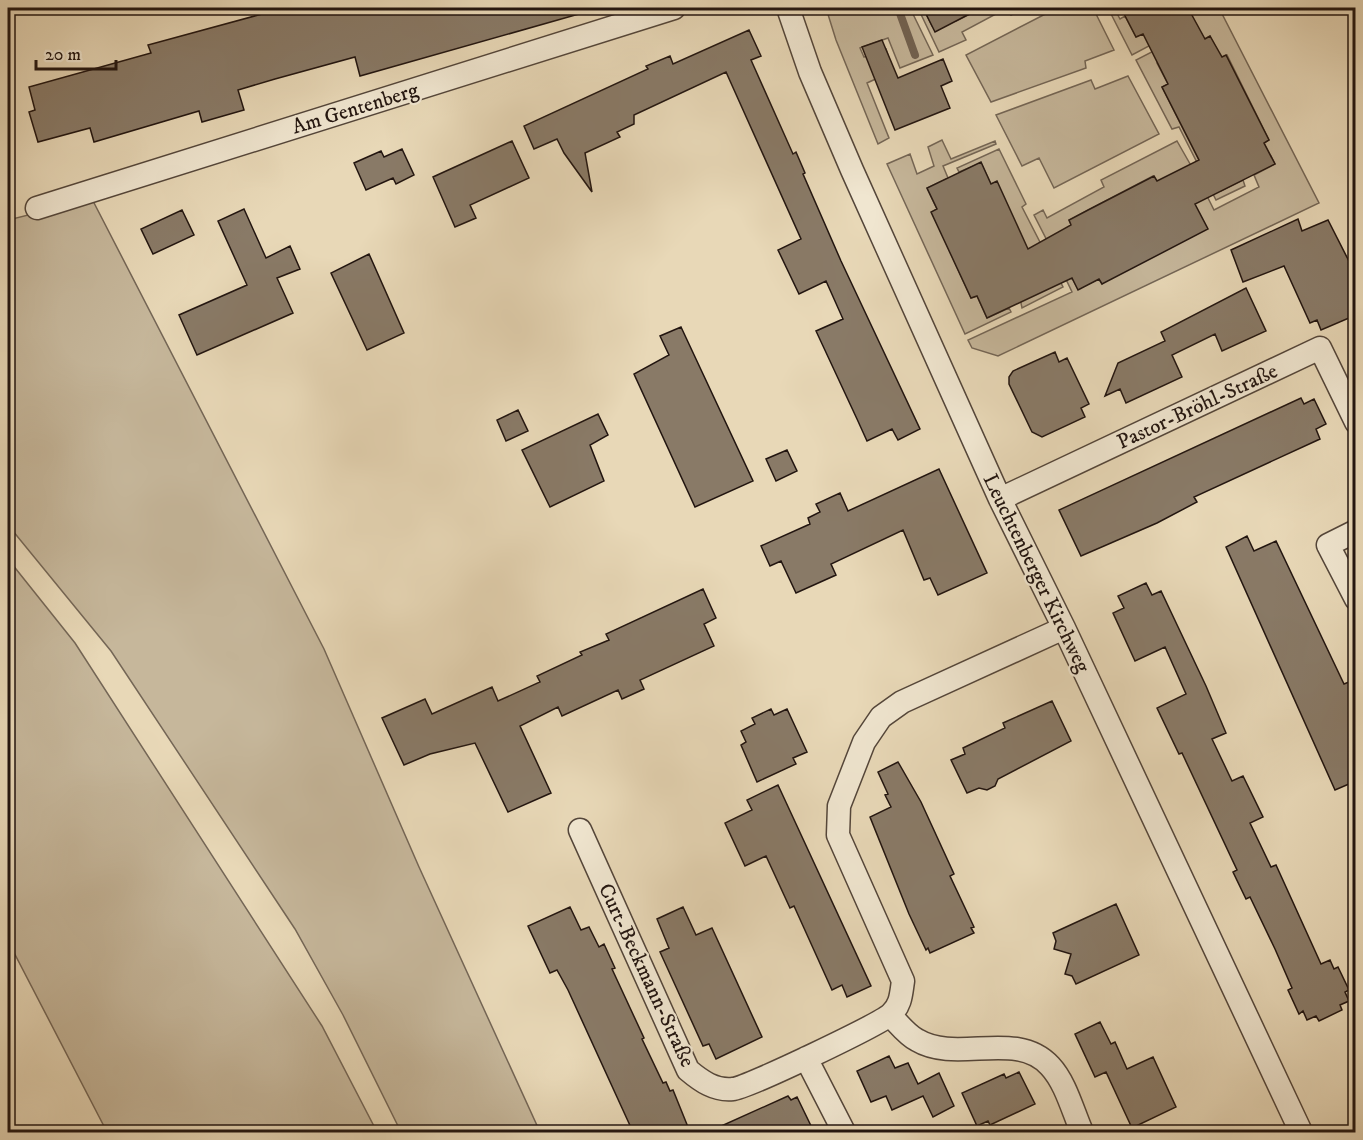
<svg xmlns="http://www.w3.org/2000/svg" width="1363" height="1140" viewBox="0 0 1363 1140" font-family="'IM FELL DW Pica',serif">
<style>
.green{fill:#c6b79b;stroke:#746656;stroke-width:1.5}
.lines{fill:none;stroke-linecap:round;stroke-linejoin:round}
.stream{stroke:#716252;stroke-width:8}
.building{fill:#897a67;stroke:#221510;stroke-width:1.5}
.minor-casing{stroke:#54463a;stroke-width:25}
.minor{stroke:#f0e6d0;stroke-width:22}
.labels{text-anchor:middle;stroke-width:4.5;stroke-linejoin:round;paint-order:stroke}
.street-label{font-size:21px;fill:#221510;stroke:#f0e6d0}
</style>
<rect width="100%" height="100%" fill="#e8d8b7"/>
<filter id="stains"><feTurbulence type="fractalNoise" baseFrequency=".00333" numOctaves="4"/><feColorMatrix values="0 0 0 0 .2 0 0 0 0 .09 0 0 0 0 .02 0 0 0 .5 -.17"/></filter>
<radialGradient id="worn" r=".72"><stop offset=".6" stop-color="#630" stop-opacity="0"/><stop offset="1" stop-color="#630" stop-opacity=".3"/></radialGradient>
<!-- green -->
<path class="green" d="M826,8H910L933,55L900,68L888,38L860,48L864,57L886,49L893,71L867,83L889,138L878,144L836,40Z
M918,8H923L932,26L956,21L982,8H1026L1011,15L1007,8L962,32L966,40L939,52Z
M1057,8H1093L1114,50L1085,61L1086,68L991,102L966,55Z
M1108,8H1114L1120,19L1125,16L1136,37L1158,26L1164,38L1132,55Z
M1189,8H1219L1319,203L998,356L972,348L968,340L1072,292L1062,271L1067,269L1078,289L1099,279L1102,284L1193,201L1206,194L1214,210L1259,187L1254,175L1275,164L1264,143L1269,140L1227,55L1221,58L1210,36L1189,47L1168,20Z
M1173,41L1178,52L1157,63L1168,84L1162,87L1205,172L1211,170L1221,191L1243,180L1245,186L1216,200L1179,127L1172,129L1136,60Z
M1128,76L1159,134L1054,188L1039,158L1022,166L996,115L1091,80L1095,89Z
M942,140L951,159L995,141L996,144L943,166L948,178L927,188L937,209L932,212L971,298L977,296L987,318L1009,308L1011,312L965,334L887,164L910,154L917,174L934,166L928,147Z
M1177,141L1202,185L1157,182L1153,176L1069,220L1072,225L1057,260L1034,215L1043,210L1047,218L1104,187L1101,180Z
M999,149L1026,204L1022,207L1063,287L1022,308L996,182L991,184L981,163L959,172L957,168Z
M92,199L324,649L419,867L540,1132H401L343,1015L295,929L111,651L8,525V220Z
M8,559L75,643L322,1026L377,1132H107L8,941Z"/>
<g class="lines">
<!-- stream -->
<path class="stream" d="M898,8L915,55"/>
</g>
<!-- building -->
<path class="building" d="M284,8H578L579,14L360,76L355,57L275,79L238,90L244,110L202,122L199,111L94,142L90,128L38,142L29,112L35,110L29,87L151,53L148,45Z
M923,8H981L935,32Z
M1121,8H1188L1205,39L1210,36L1222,57L1226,55L1269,140L1264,143L1275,164L1195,204L1208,229L1102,284L1099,279L1078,290L1072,278L987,318L977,296L971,298L931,212L937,209L927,188L981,162L991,184L997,181L1028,249L1071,225L1069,220L1090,209L1154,176L1157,181L1199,160L1162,87L1168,84L1143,34L1136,37Z
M749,30L761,56L751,60L793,154L796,152L805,173L803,174L841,261L920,429L898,440L892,429L867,441L857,419L816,331L843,319L826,281L799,294L778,250L801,239L726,72L634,115V124L617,132L620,137L585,153L592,192L564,153L557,139L534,149L524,126L648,69L646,66L670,56L673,64Z
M882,40L898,78L943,59L952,81L941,86L950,108L895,130L862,47Z
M512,141L529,178L470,205L476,218L455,227L433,177Z
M402,149L414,175L396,184L393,178L366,190L354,163L381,151L384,157Z
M244,209L266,258L290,246L300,269L277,278L293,313L197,355L179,315L247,285L218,221Z
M182,210L194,235L153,254L141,229Z
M1298,219L1302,231L1328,220L1356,275V315L1321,330L1317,320L1310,323L1284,266L1243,282L1231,250Z
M369,254L404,333L367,350L331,273Z
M1246,288L1266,331L1222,351L1215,334L1172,355L1182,377L1126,403L1120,389L1105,396L1118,363L1165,341L1161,332Z
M681,327L753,481L695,507L634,374L669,355L660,336Z
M1055,352L1059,362L1067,358L1089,404L1081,408L1085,417L1042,437L1032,432L1009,384V377L1013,371Z
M1301,398L1304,404L1314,399L1326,424L1316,429L1320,439L1194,497L1197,502L1157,523L1081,556L1059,510Z
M518,410L528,431L506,441L497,420Z
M598,414L608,435L590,445L604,481L550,507L522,450Z
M787,450L797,471L776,481L766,459Z
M939,469L987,573L938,595L930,578L924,580L903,530L831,564L836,575L796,593L781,561L770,566L761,546L810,524L808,518L820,512L816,504L840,493L848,511Z
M1247,536L1254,551L1276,541L1344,684L1356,679V781L1335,790L1226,547Z
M1146,583L1152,595L1161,591L1206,686L1226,733L1212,739L1232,781L1243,776L1263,817L1250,823L1271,867L1276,865L1321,964L1330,960L1334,969L1338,967L1349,990L1345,992L1349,1001L1340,1005L1342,1010L1319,1021L1316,1016L1307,1020L1303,1011L1299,1014L1288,990L1292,988L1275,949L1250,897L1246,899L1233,872L1237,870L1182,753L1179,754L1157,708L1186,694L1165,647L1135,661L1113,613L1124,608L1118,596Z
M703,589L716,618L704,624L714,646L640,680L644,689L622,699L618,690L562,716L558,707L520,726L551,793L508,812L475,743L430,754L404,765L382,718L425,699L432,714L492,687L498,701L540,682L537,676L582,655L580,652L609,640L606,634Z
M1052,701L1071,741L998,779L995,786L987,790L979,788L967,793L951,760L965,754L963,748L1005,728L1003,723Z
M771,709L774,715L787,709L807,752L793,758L796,764L757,782L741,745L746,742L741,731L755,724L752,718Z
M898,762L921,802L954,874L950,876L974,927L971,928L974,933L930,953L928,948L926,950L909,914L870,817L891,807L885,795L888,794L878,772Z
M778,785L871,986L847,997L842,985L832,990L794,906L790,908L766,856L745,866L725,823L752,810L747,800Z
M1116,904L1139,955L1076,984L1072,976L1065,974L1071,954L1054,949L1056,941L1053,933Z
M570,907L581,930L589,927L599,947L604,944L615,968L612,969L644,1038L642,1039L663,1083L666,1082L670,1091L673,1090L690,1132H633L568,990L557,970L550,973L528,926Z
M683,907L696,935L712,928L762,1037L716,1059L709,1044L703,1046L660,952L669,948L657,919Z
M1100,1022L1111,1044L1115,1042L1127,1069L1153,1057L1176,1107L1132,1128L1106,1072L1095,1077L1075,1034Z
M889,1056L895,1068L908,1063L918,1084L939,1073L954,1106L933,1117L923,1096L892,1110L886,1096L871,1102L857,1071Z
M1019,1072L1035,1104L990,1125L988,1121L977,1126L962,1093L1004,1074L1006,1078Z
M788,1096L791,1100L797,1097L814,1132H708Z"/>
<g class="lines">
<!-- minor casing -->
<g class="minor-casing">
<path id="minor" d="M788,8L810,72L852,170L1000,499L1064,628L1301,1132
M37,208L674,8
M1000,499L1320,348L1356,422
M1356,531L1328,545L1356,599
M580,830L688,1070C701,1081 715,1091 733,1089C747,1088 880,1024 891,1014C901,1005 901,994 903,981L838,835L839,806L864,742L881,717L902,702L1064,628
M890,1015C898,1023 907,1035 917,1040C957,1064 1016,1029 1050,1066C1066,1083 1073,1112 1082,1132
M806,1058L844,1132"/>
</g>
<!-- minor -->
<use href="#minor" class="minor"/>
</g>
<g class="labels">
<!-- street labels -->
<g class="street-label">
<text transform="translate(355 108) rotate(-17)" y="7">Am Gentenberg</text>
<text transform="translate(1197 406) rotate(-25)" y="7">Pastor-Bröhl-Straße</text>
<text transform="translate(1037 573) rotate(64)" y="7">Leuchtenberger Kirchweg</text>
<text transform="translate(647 975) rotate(65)" y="7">Curt-Beckmann-Straße</text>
</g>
</g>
<!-- margin -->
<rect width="1363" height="1140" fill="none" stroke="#e8d8b7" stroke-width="30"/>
<rect x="9" y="9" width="1345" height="1122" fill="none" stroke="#221510" stroke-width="3"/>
<rect x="15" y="15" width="1333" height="1110" fill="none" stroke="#221510" stroke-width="1.5"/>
<!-- scale -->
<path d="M36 60v9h80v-9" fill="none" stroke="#221510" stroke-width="3"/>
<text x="45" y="60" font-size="18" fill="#221510" stroke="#f0e6d0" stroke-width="4.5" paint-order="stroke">20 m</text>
<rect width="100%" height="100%" filter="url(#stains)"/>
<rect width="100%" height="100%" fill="url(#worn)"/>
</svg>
